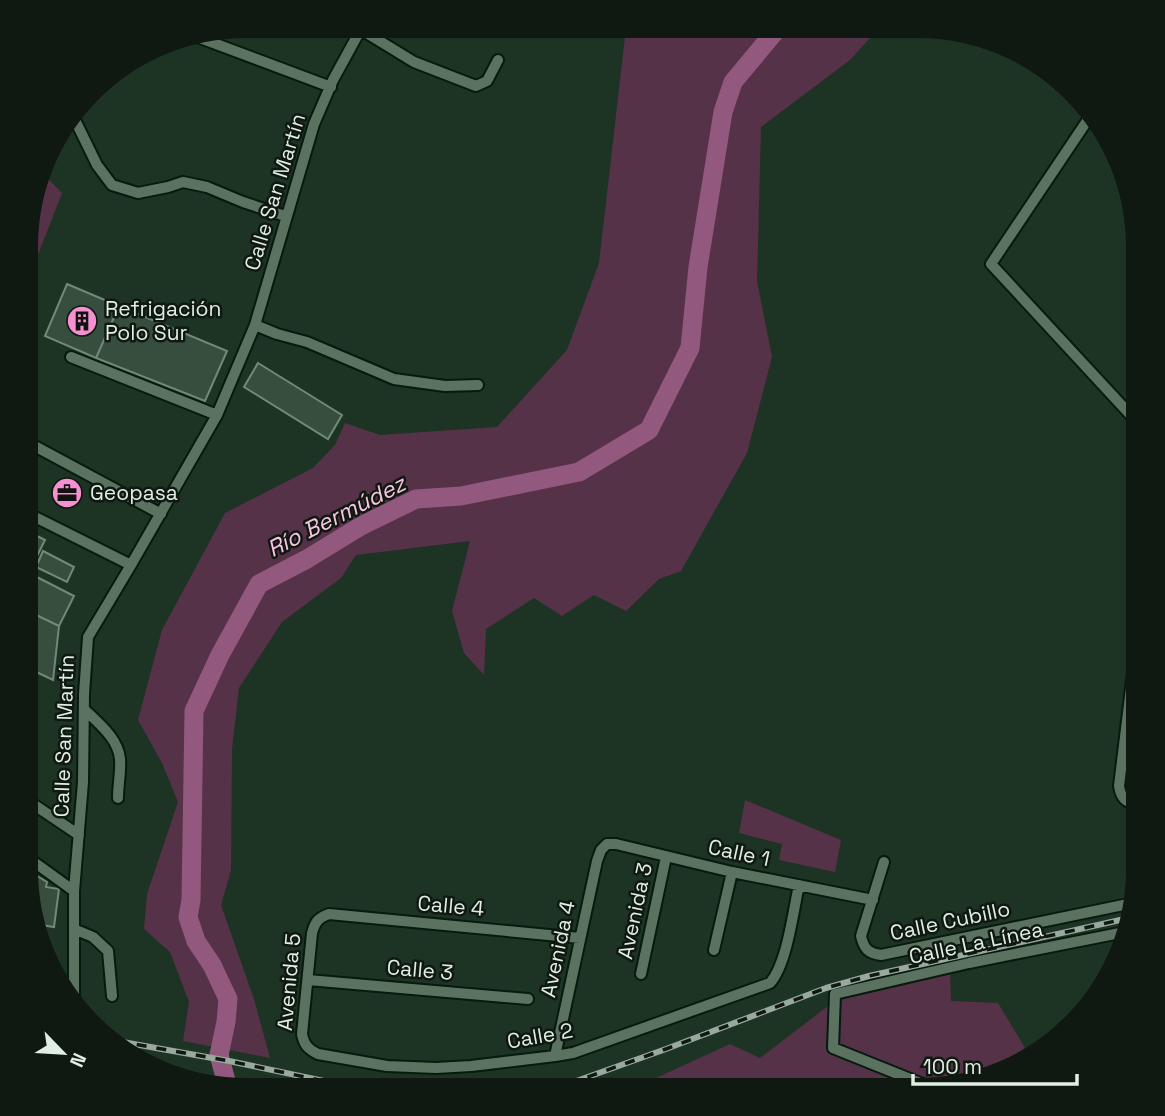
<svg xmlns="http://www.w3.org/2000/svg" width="1165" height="1116" viewBox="0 0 1165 1116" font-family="'Space Grotesk',sans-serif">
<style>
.green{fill:#563248}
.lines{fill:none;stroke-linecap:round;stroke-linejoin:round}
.river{stroke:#93587d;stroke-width:19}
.building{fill:#374d3d;stroke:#718a78;stroke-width:2}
.minor-casing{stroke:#061a0d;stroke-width:14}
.minor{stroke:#5b7261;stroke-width:10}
.rail-casing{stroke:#99a99d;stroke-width:6}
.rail{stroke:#0f1811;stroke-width:3.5;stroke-dasharray:10;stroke-linecap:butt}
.labels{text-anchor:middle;stroke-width:5;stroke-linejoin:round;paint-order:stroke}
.street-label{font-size:21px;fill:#e1eee4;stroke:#0f1811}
.poi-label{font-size:21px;fill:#e1eee4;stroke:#0f1811;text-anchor:start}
.water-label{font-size:23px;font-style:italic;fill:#fac4e3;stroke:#0f1811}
</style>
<rect width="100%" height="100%" fill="#1d3324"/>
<!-- green -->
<path class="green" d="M602,27L879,28L850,60L761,127L757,281L772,357L747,453L681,571L659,579L626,611L594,595L562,616L534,598L486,629L484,675L464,653L452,611L470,541L356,555L341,578L282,622L239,688L232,749L231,870L221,905L254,999L270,1058L183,1041L189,1002L170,952L144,929L147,894L178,802L162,763L138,720L162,630L225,513L313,468L335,445L345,423L380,435L497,427L567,350L599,263L625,37Z
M50,152L43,174L62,193L30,275V204Z
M745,800L841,840L835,872L779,860L782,844L739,833Z
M950,971L951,1001L998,1003L1025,1048L1020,1062L990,1078L933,1089H632L730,1044L760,1058L828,1006L859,992Z
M256,1078L292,1089H232L211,1084L212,1082Z"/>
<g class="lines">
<!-- river -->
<path class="river" d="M228,1088L219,1055L226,1022L228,999L212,965L196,941L188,917L191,900L194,711L220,655L259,584L307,559L361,526L416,499L461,496L579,472L649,430L690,348L698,267L723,112L733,82L778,28"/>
</g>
<!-- building -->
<path class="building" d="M67,284L119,306L96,358L45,336Z
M119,306L227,351L205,401L96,358Z
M258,363L342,415L328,439L244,387Z
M29,532L45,540L28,574Z
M43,551L74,567L67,582L36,567Z
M29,573L74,596L59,626L28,611Z
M28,611L59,626L53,680L28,668Z
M27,870L47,882L46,887L59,889L54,927L35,924L27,884Z"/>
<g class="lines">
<!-- minor casing -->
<g class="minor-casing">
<path id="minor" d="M353,27L360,29L414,62L476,86L487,81L498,60
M192,35L331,87
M1093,112L991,264L1138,423
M76,122L97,165L112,185L138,193L168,187L183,182L207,187L243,202L285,216
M255,325L277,334L307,342L394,379L445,386L478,385
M71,357L217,415
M29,443L161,514
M29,514L131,565
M1138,631L1119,786C1121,799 1126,802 1138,805
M84,709C98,723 118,738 120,759C121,771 118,785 118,798
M27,800L79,835
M27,857L74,891
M884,862L861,936C864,949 868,953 881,955L1133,903
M74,929L93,937L108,951L112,996
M580,938L329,914C318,918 315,922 312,933L302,1034C304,1045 308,1049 318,1054L387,1066L436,1068L471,1066L555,1056L573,1053L770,983C787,964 793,912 799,885
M714,950L732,872
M641,974L666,857
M308,980L528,999
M74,1006V891L83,782L84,694L88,637L131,565L217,415L255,325L314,124L333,80L362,27
M555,1056L597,861L601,850L607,844H616L732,872L873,900
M935,1089L833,1048L835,994L969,963L1125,932"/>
</g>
<!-- minor -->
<use href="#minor" class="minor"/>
<!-- rail casing -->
<g class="rail-casing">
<path id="rail" d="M117,1041L229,1061L362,1089
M529,1089L568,1084L666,1049L826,988L869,976L1129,918"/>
</g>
<!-- rail -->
<use href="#rail" class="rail"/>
</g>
<!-- icons -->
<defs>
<g id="building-disc" transform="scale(1.575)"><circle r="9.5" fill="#f690d0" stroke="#0f1811"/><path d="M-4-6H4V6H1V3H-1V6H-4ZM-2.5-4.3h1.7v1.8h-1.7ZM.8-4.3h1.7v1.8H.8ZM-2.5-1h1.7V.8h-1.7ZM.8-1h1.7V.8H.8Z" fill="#111"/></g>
<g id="office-disc" transform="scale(1.575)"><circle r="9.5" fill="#f690d0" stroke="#0f1811"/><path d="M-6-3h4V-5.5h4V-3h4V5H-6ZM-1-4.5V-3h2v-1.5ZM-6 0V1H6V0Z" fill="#111"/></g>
</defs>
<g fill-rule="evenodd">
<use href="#building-disc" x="82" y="321"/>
<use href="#office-disc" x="67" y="493"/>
</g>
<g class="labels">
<!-- street labels -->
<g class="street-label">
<text transform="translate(275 192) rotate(-73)" y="7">Calle San Martín</text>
<text transform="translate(64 736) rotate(-88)" y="7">Calle San Martín</text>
<text transform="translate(739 853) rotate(12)" y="7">Calle 1</text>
<text transform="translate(451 906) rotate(5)" y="7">Calle 4</text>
<text transform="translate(635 911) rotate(-78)" y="7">Avenida 3</text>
<text transform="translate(950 921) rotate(-12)" y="7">Calle Cubillo</text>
<text transform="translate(976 943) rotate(-12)" y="7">Calle La Línea</text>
<text transform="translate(558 949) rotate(-78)" y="7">Avenida 4</text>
<text transform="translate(420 970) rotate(5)" y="7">Calle 3</text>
<text transform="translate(289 982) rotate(-85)" y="7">Avenida 5</text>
<text transform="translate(540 1036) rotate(-10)" y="7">Calle 2</text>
</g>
<!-- poi labels -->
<g class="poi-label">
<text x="105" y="316">Refrigación<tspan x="105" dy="24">Polo Sur</tspan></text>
<text x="90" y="500">Geopasa</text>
</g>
<!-- water labels -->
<g class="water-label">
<text transform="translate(336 516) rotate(-27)" y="8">Río Bermúdez</text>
</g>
</g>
<!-- crop -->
<path d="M0 0H1165V1116H0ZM246 38H918A208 208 0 0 1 1126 246V870A208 208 0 0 1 918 1078H246A208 208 0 0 1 38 870V246A208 208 0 0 1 246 38Z" fill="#0f1811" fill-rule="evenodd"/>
<!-- north arrow -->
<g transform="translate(63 1053) rotate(115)" stroke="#0f1811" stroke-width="5" paint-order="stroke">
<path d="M0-5L12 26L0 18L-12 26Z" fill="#e1eee4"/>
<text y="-10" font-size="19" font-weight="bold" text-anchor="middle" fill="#e1eee4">N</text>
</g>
<!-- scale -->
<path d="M913 1074v10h164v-10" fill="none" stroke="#e1eee4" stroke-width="3.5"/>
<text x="923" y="1074" font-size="21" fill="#e1eee4" stroke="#0f1811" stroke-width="5" paint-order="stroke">100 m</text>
</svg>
